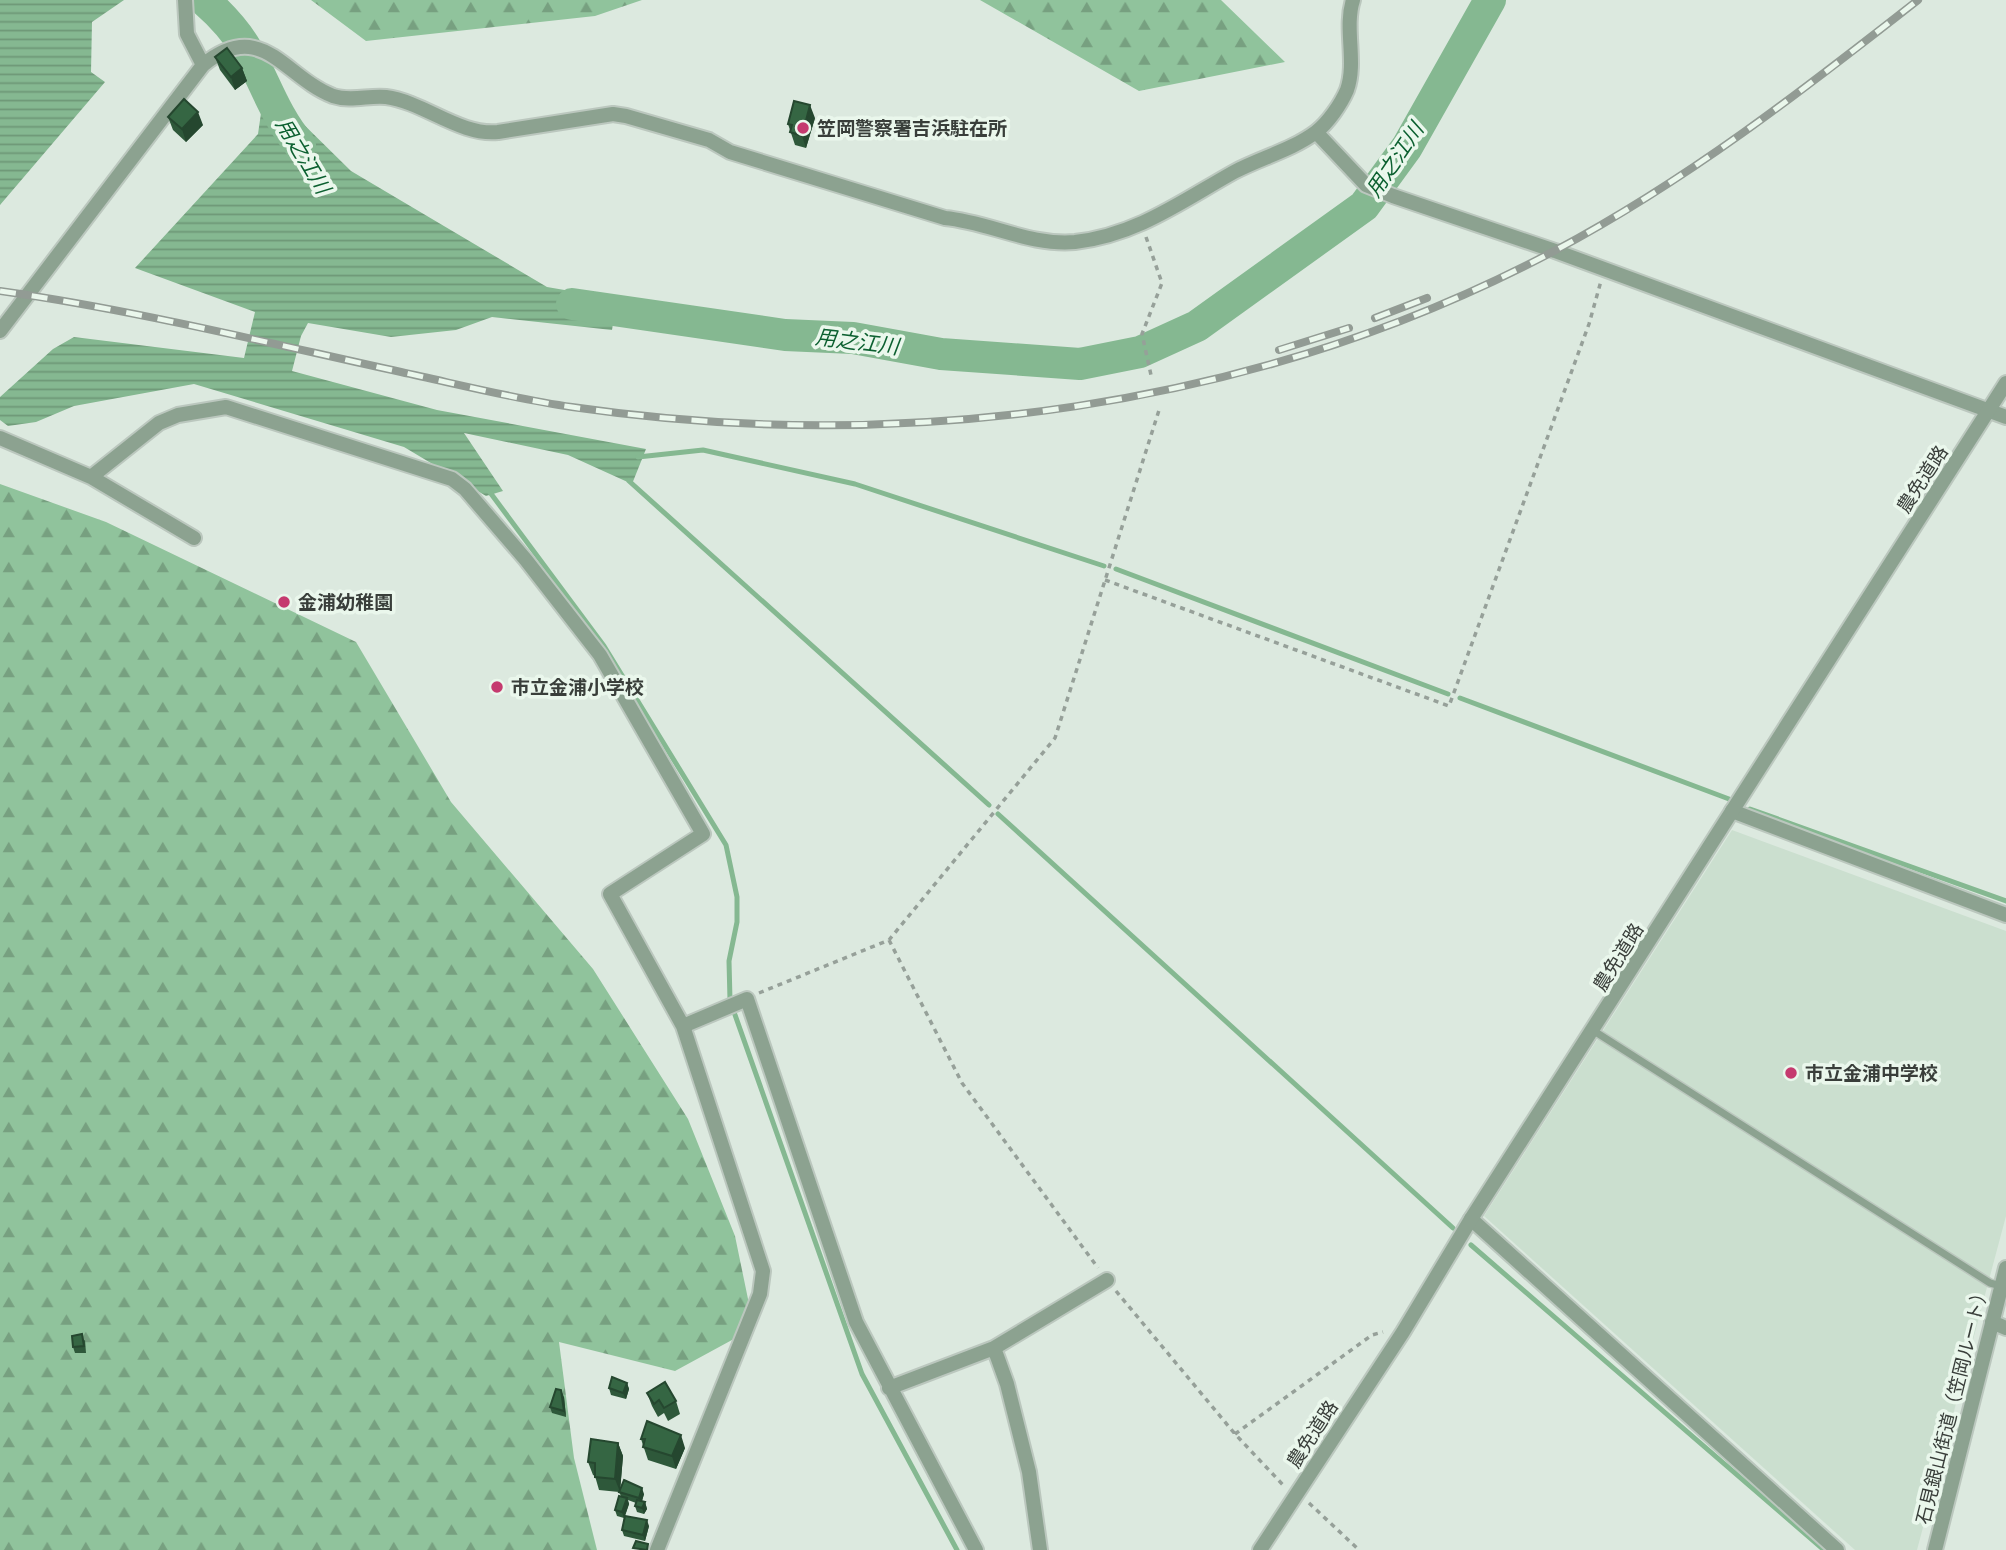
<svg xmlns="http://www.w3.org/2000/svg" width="2006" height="1550" viewBox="0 0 2006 1550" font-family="Georgia,'Noto Sans JP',serif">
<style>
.built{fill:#cbdfcf}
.forest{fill:url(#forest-firs)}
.water{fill:url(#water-rules)}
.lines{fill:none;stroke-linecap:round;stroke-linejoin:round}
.stream{stroke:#85b891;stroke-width:5}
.river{stroke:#85b891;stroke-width:32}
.service-casing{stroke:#bbc7be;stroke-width:10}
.minor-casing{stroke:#bbc7be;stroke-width:18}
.tertiary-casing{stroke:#bbc7be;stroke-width:18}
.path{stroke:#96a099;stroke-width:3.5;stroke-dasharray:5 5;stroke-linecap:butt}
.service{stroke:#8ca290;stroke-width:7}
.minor{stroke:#8ca290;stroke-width:14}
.tertiary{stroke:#8ca290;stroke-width:14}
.rail-casing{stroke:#929b94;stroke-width:8}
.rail{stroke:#eaf7ec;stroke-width:5;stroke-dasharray:16;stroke-linecap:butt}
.wall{fill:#2e583a}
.shaded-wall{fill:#25472f}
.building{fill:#356643;stroke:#25472f;stroke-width:2}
.poi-dot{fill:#c53a6f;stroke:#eaf7ec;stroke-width:2.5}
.labels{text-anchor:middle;stroke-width:7;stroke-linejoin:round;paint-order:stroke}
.poi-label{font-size:19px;font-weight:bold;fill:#393e3a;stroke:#eaf7ec;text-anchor:start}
.street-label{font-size:19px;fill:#393e3a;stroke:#eaf7ec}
.water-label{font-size:21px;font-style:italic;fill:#0c6030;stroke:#eaf7ec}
</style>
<defs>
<pattern id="forest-firs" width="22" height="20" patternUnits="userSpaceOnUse" patternTransform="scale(1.75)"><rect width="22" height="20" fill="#90c39c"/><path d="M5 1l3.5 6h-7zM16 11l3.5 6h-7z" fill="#77a080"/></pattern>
<pattern id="water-rules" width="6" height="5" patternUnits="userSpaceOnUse" patternTransform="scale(1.75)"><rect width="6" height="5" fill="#85b891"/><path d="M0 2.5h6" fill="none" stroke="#6e9777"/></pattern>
</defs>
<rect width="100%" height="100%" fill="#dce9df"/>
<!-- built -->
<path class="built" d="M1732,830L2006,931V1216L1917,1550H1855L1484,1216Z"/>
<!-- forest -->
<path class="forest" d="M311,0H642L595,16L366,41Z
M980,0H1221L1285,62L1139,91Z
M0,484L106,522L356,642L451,802L593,969L688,1119L735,1236L754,1328L675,1371L559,1342L574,1458L597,1550H0Z"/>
<!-- water -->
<path class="water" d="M0,0H124L92,22L91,72L105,82L0,205Z
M288,109L351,171L547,287L617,299L612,330L492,317L456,330L391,337L308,323L301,336L292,371L437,410L646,449L632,484L568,455L464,433L503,491L486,496L404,447L194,384L74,406L36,422L8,426L0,420V397L53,349L74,337L244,358L255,312L135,268L258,134L261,113Z"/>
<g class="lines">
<!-- stream -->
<path class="stream" d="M638,457L703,450L855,484L1104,566
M629,481L989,805
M489,491L604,646L726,845L737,897V922L729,961L730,1000
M1116,569L1448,694
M1460,698L1729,799
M1750,809L2006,901
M998,814L1453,1228
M734,1012L862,1374L957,1550
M1471,1245L1824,1550"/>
<!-- river -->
<path class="river" d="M204,0C220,14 236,31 247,50C265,82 275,116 300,145
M572,304L785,335L853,338L941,354L1080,364L1140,352L1197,326L1364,206L1407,147L1490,0"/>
<!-- service casing -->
<g class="service-casing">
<path id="service" d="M1594,1031L1990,1283L2001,1286"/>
</g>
<!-- minor casing -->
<g class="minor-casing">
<path id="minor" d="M185,0L187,34L203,65
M1316,132L1366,185L1393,196L1555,251L2006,417
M0,331L203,65C262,17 284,77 333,96C351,102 369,95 386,97C424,102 460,136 498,132L613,114L626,116L709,140L730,152L945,218C989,222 1030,246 1075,242C1137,235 1182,201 1234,172C1260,158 1292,150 1316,132C1328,123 1341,104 1347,90C1357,62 1344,28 1353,0
M0,438L91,477L194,538
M91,477L159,423L178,415L226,407L452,479L465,489L526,560L600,655L703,834L610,894L683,1026L763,1271L760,1294L657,1550
M1732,811L2006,915
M683,1026L747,999L856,1322L976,1550
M1471,1219L1837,1550
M1992,1322L2006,1328
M994,1348L1007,1384L1029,1472L1040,1550
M889,1388L994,1348L1107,1280
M1935,1550L2006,1268"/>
</g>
<!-- tertiary casing -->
<g class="tertiary-casing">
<path id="tertiary" d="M1260,1550L1403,1332L1471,1219L2006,383"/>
</g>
<!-- path -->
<path class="path" d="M1146,237L1162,283L1142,334L1151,375
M1105,580L1449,706L1589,324L1601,281
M889,940L962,1083L1098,1268
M759,993L889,940L1055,738L1160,407
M1116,1291L1235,1434L1284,1486
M1235,1434L1372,1335L1383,1332
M1309,1503L1359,1550"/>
<!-- service -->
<use href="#service" class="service"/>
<!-- minor -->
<use href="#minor" class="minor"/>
<!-- tertiary -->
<use href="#tertiary" class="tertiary"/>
<!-- rail casing -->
<g class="rail-casing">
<path id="rail" d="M0,291C135,310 268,343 401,372C457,384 515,399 572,407C905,455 1257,409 1556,250C1686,181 1802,91 1918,0
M1375,318L1427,298
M1279,350L1349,328"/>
</g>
<!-- rail -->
<use href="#rail" class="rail"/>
</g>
<!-- wall -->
<path class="wall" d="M215,57L242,68L247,81L235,90L220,70Z
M168,117L203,125L186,142L173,130Z
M815,118L806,148L795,145L788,124Z
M85,1340L86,1353H75L73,1347Z
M627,1383L629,1389L626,1399L611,1395L609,1388Z
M647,1393L676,1401L680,1414L668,1421L664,1413L658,1417L652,1406Z
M564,1397L566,1417L552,1413L550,1407Z
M641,1439L685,1448L676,1469L648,1460Z
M618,1443L623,1456L620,1490L644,1494L642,1501L645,1502L647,1509L644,1514L637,1512L635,1506L636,1503L628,1500L629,1504L625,1516L649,1526L645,1541L624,1536L622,1530L624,1518L617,1516L615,1510L621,1496L619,1492L599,1490L595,1476L593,1475L588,1462Z"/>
<!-- shaded-wall -->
<path class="shaded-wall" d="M242,68L247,81L235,90L231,77Z
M810,105L815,118L806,148L802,136Z
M198,112L203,125L186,142L182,129Z
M627,1383L629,1389L626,1399L623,1393Z
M561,1390L564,1397L566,1417L564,1411Z
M681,1435L685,1448L676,1469L672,1456Z
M618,1443L623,1456L620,1492L615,1479Z
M642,1488L644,1494L641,1504L639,1498Z
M627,1498L629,1504L624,1518L622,1512Z
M645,1502L647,1509L644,1514L642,1508Z
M647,1520L649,1526L645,1541L643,1535Z"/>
<!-- building -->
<path class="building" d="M227,48L242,68L231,77L215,57Z
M184,99L198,112L182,129L168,117Z
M794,101L810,105L802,136L790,132L792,125L788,124Z
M82,1334L84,1346L73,1347L72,1336Z
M612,1377L627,1383L623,1393L609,1388Z
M665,1382L676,1401L664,1408L659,1400L654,1404L647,1393Z
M556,1389L561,1390L564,1411L550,1407Z
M647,1421L681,1435L672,1456L643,1447L645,1439H641Z
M591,1439L618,1443L615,1479L595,1477V1463L588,1462Z
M624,1480L642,1488L639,1498L619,1492Z
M619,1496L627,1498L622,1512L615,1510Z
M637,1500L645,1502L642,1508L635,1506Z
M625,1516L647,1520L643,1535L622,1530Z
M636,1541L648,1544L647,1550L633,1548Z"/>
<!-- markers -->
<g class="poi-dot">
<circle cx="803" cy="128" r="7"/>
<circle cx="284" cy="602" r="7"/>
<circle cx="497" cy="687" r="7"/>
<circle cx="1791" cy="1073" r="7"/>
</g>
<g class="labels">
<!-- poi labels -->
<g class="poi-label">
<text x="817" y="135">笠岡警察署吉浜駐在所</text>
<text x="298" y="609">金浦幼稚園</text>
<text x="511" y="694">市立金浦小学校</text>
<text x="1805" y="1080">市立金浦中学校</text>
</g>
<!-- street labels -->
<g class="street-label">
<text transform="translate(1922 479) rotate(-57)" y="7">農免道路</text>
<text transform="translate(1618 957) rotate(-58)" y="7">農免道路</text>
<text transform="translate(1952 1404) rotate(-76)" y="7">石見銀山街道（笠岡ルート）</text>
<text transform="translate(1312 1434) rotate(-57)" y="7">農免道路</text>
</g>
<!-- water labels -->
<g class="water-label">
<text transform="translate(303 156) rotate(59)" y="7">用之江川</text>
<text transform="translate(1395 160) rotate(-56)" y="7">用之江川</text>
<text transform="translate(857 342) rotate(7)" y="7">用之江川</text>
</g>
</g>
</svg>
